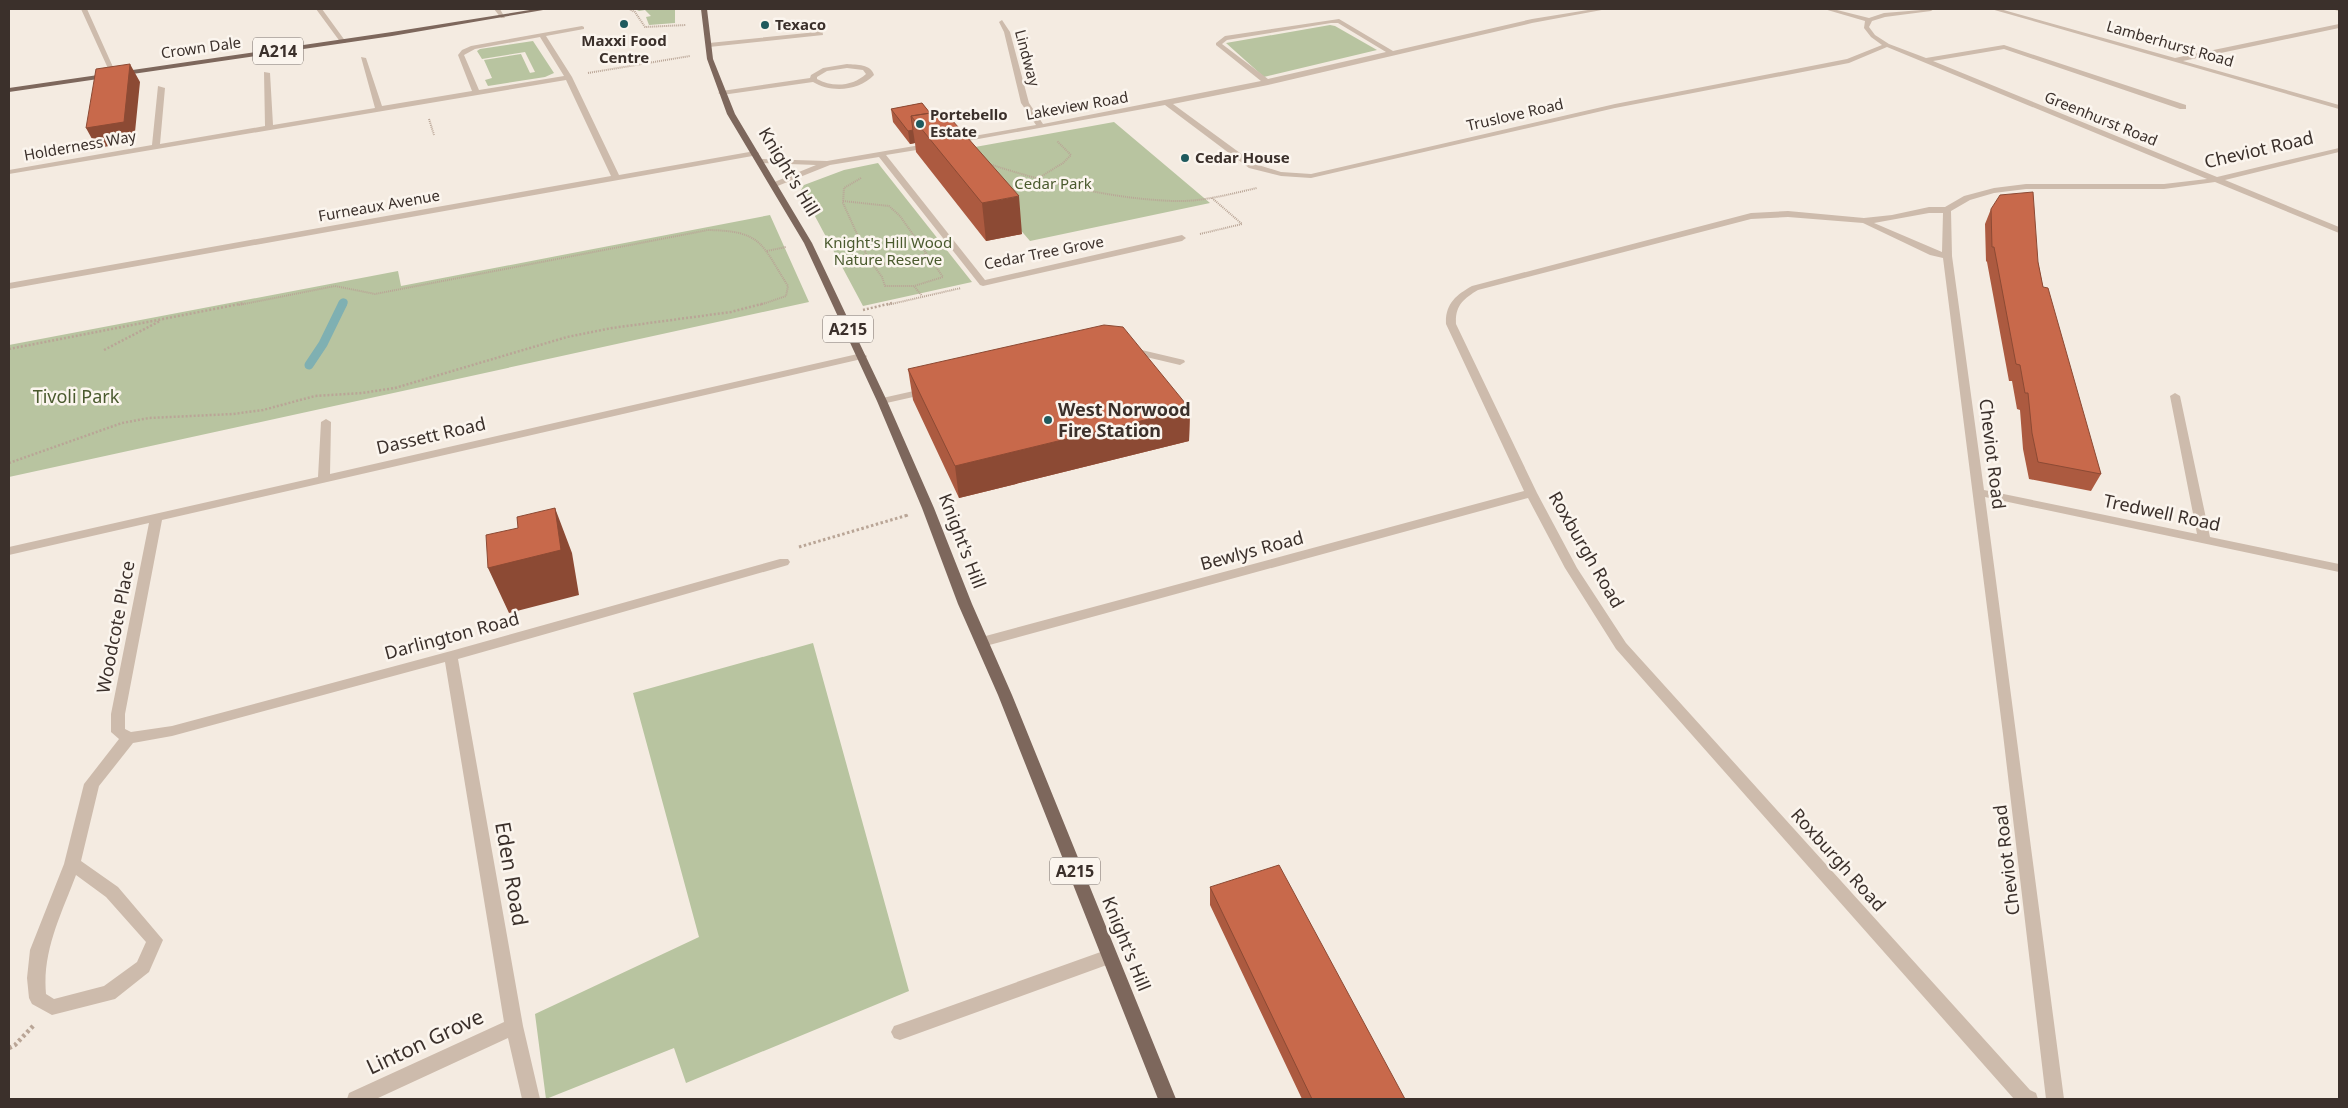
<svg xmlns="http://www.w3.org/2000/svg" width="2348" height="1108" viewBox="0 0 2348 1108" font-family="'Noto Sans',sans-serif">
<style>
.green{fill:#b8c4a0}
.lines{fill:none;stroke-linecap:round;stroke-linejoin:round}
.stream-far1{stroke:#7fb0b2;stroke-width:7}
.stream{stroke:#7fb0b2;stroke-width:9}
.path-far3{stroke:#b9a596;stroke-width:2;stroke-dasharray:1 1;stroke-linecap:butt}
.path-far2{stroke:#b9a596;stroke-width:2.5;stroke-dasharray:2 2;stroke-linecap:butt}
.path-far1{stroke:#b9a596;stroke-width:3;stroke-dasharray:2.5 2.5;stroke-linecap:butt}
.path{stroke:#b9a596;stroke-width:4.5;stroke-dasharray:3 3;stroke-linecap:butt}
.minor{fill:#cdbbac;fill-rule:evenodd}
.major{fill:#7d675c;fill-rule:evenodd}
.wall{fill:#ac5a40}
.shaded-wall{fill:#8c4a34}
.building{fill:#c8694b;stroke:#8c4a34}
.poi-dot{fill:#1f5a5e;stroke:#fbf5ee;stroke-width:2}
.labels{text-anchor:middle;stroke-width:5;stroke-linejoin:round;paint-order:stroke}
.far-poi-label{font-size:15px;font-weight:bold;fill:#3b302b;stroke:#fbf5ee;text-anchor:start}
.far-street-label{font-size:15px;fill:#3b302b;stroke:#fbf5ee}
.far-park-label{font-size:15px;fill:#4a5a2e;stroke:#fbf5ee}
.shield{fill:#fbf5ee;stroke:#756b66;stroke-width:1}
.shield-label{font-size:16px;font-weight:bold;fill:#3b302b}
.street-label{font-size:18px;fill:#3b302b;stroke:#fbf5ee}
.park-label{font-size:18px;fill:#4a5a2e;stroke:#fbf5ee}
.poi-label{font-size:18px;font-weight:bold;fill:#3b302b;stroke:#fbf5ee;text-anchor:start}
.near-street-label{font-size:21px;fill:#3b302b;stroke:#fbf5ee}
</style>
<rect width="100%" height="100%" fill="#f4ebe1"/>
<!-- green -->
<path class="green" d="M635,9H675V23L649,25L646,17L651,16L645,10L639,11Z
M1330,25L1335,26L1377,50L1264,77L1226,43Z
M533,41L554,73L545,77L488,86L485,80L492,78L484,60L521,54L530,73L496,79L535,72L525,52L482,59L477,51L480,49Z
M1114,122L1210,203L1030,241L953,151Z
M878,163L881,167L972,282L863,306L801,190L804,185L844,170Z
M770,215L809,302L9,477V345L398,271L401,286Z
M813,643L909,991L686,1083L674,1048L546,1099L535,1014L699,937L633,693Z"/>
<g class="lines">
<!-- stream-far1 -->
<path class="stream-far1" d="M343,305L344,302"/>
<!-- stream -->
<path class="stream" d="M309,365L323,344L343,303"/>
<!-- path-far3 -->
<path class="path-far3" d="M629,9L635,12L645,27L686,25
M588,73L690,56
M429,119L434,135
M989,164C1048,183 1112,199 1174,201C1202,202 1230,194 1257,188
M861,178L844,188L843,203L867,256L882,277L885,286H914L922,296
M1037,179L1063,163L1071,155L1057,141
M843,201L889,206L900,216L943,277L914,286
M1200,234L1242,224L1212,198
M767,251L786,247
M874,265L903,262L926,254
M239,305L335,286L375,294L708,230C763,231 761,244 788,286L786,296L760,305
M887,305L961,288"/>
<!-- path-far2 -->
<path class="path-far2" d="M863,310L892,303
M9,349L245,303
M104,350L160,321
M9,463L122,423L149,418L233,414L263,410L315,396L362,393L395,388L567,337L612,328L731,312L765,303
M906,516L908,515"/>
<!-- path-far1 -->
<path class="path-far1" d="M799,547L908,515"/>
<!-- path -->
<path class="path" d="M9,1048L15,1045L34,1025"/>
<!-- minor -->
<path class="minor" d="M81,9H87L117,76L111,75Z
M316,9H322L346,42L345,43H341Z
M494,9H500L505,18H501Z
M1594,9H1607L1532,23L1268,85L1173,104L1255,164L1281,172L1311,174L1615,104L1847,59L1882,45L1871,37L1864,28L1865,21L1824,9H1833L1869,18L1884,13L1934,9L1931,11L1885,17L1872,21L1869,27L1875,35L1889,44L1926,58L2004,45L2186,105V109H2180L2004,49L1933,61L2217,177L2339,148V152L2225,180L2339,227V233L2215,182L2164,189H2026L1994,193L1970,200L1951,211L1952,256L1984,490L2197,534L2170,396L2175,393L2180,396L2210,537L2339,564V572L1985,497L2064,1099H2046L2003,734L1943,258L1930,255L1863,223L1788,217L1751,219L1478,290C1463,299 1455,306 1456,324L1537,493L1577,568L1626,643L2030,1090L2036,1093L2038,1099H2014L1616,649L1565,568L1528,498L982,647L977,645L975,642L977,639L982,637L1524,491L1446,324C1445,304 1456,295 1472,286L1751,213L1788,211L1864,218L1892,215L1929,207H1945L1964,196L1994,188L2026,184H2164L2207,179L1887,47L1849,63L1615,108L1311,178L1281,176L1249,168L1165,105L951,144L947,142L951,140L1036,125L1021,103L1004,32L999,22L1002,20L1010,32L1029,103L1043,124L1261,81L1216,45V43L1225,36L1339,19L1393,51L1532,19ZM1331,23H1338L1386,52L1268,79L1222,44L1227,40ZM1929,213H1943L1942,252L1874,223Z
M1991,9H2000L2175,58L2339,24V28L2183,61L2339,105V109Z
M2334,9H2339V11L2335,10Z
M818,21L821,23L823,35L709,47L706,45L709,43L817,32L815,23Z
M582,26L584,27V29L546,36L572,77L619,175L755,151L759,153L758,155L9,289V283L611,176L566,80L9,174V170L152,145L158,86L165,88L160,144L265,126L264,72L270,73L273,125L375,108L361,57L366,58L382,106L472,91L458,55L462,50L471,46ZM540,37L564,76L479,90L464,55L475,49Z
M847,64C857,65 871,64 874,75C859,91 831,93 813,82L722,95L718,93L722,91L810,78L811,75L823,68ZM847,68L863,70L866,74C853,86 833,88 817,79V77L827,71Z
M932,143H935V147L886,155L985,280L1182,235L1186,238L1182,241L983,286L980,285L879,157L830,165L775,187L771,185L772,183L816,165L760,163L756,161L760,159L827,161Z
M1129,347L1184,360L1185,362L1180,365L1125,352V348Z
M862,353L867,356L866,358L162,520L125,714V729L131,732L172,726L451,651L780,559H788L790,562L788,565L458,659L523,1026L540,1099H522L508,1038L376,1099H347L349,1093L504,1022L445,662L172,736L133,743L99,786L81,861L118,887L163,940L149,972L115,999L52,1015L32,1004L29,998L27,978L30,950L64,864L84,784L119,739L111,732V714L149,523L9,555V547L318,477L321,422L326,419L331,422L330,474ZM76,875L106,897L146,942L137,962L104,986L54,999L46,994C42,951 61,915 76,875Z
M927,388L932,391L931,393L882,404L877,401L878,399Z
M1109,949L1115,952L1118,957L1115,962L900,1040L894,1038L891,1032L894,1026L900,1024Z"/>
<!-- major -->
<path class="major" d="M536,9H549L392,36L9,92V88L392,32Z
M701,9H707L713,59L735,114L812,243L887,401L934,508L972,604L1012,695L1176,1099H1158L998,695L958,604L922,508L877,401L804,243L727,114L707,59Z"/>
</g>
<!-- wall -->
<path class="wall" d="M922,103L1022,234L986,241L916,152L915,143L910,144L893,122L891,109Z
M1991,209L2038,262L2043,287L2101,474L2091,491L2029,479L2023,449L2020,410L2017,409L2012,381H2009L1987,262L1986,261L1985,224Z
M908,369L1190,409L1189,441L959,498L913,400Z
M1210,887L1405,1099H1302L1210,905Z"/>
<!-- shaded-wall -->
<path class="shaded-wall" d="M130,64L140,82L134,142L97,148L86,128Z
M913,130L915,143L910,144L908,131Z
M1019,196L1022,234L986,241L982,203Z
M1190,409L1189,441L959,498L955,466Z
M555,508L572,553L579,595L509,613L488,568Z"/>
<!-- building -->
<path class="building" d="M130,64L124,122L86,128L96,69Z
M922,103L930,113L911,116L913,130L908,131L891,109Z
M944,111L1019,196L982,203L911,116Z
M2033,192L2038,262L2043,287L2048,288L2101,474L2038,462L2032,433L2028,393H2025L2020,365L2016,364L1994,247H1992L1991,209L2000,195Z
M1104,325L1123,327L1190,409L955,466L908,369Z
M555,508L561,550L488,568L486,535L518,528L517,517Z
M1279,865L1405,1099H1312L1210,887Z"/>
<!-- markers -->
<g class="poi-dot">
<circle cx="624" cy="24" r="5"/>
<circle cx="765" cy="25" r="5"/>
<circle cx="920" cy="124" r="5"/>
<circle cx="1185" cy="158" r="5"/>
<circle cx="1048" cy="420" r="5"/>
</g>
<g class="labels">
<!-- far-poi labels -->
<g class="far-poi-label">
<text x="775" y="30">Texaco</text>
<text x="624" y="46" text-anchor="middle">Maxxi Food<tspan x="624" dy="17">Centre</tspan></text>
<text x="930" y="120">Portebello<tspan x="930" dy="17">Estate</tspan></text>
<text x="1195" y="163">Cedar House</text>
</g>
<!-- far-street labels -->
<g class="far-street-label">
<text transform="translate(2170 44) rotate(16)" y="5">Lamberhurst Road</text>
<text transform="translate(201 48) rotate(-8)" y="5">Crown Dale</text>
<text transform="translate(1027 58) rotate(75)" y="5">Lindway</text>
<text transform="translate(1077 106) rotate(-10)" y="5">Lakeview Road</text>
<text transform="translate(1515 115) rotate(-13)" y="5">Truslove Road</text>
<text transform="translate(2101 119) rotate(22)" y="5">Greenhurst Road</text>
<text transform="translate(80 146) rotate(-10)" y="5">Holderness Way</text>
<text transform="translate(379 206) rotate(-10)" y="5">Furneaux Avenue</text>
<text transform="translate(1044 253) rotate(-11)" y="5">Cedar Tree Grove</text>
</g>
<!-- far-park labels -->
<g class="far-park-label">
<text x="1053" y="189">Cedar Park</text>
<text x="888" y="248">Knight's Hill Wood<tspan x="888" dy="17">Nature Reserve</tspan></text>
</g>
<!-- shield labels -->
<g class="shield">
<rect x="253" y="37.5" width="50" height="27" rx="4"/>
<rect x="823" y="315.5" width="50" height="27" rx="4"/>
<rect x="1050" y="857.5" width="50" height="27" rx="4"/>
</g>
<g class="shield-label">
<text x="278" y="57">A214</text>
<text x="848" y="335">A215</text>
<text x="1075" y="877">A215</text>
</g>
<!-- street labels -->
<g class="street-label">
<text transform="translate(2259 150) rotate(-13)" y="6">Cheviot Road</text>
<text transform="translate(789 172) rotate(59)" y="6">Knight's Hill</text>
<text transform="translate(431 436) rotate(-13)" y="6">Dassett Road</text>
<text transform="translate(1992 454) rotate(83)" y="6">Cheviot Road</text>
<text transform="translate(2162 513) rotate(12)" y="6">Tredwell Road</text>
<text transform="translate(962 541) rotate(69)" y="6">Knight's Hill</text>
<text transform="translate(1586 550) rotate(60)" y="6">Roxburgh Road</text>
<text transform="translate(1252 551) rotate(-15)" y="6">Bewlys Road</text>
<text transform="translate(116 627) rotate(-79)" y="6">Woodcote Place</text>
<text transform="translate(452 636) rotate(-15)" y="6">Darlington Road</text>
<text transform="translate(1838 860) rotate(48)" y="6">Roxburgh Road</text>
<text transform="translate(2007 860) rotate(-97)" y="6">Cheviot Road</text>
<text transform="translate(1126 944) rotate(68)" y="6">Knight's Hill</text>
</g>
<!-- park labels -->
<g class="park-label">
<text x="76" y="403">Tivoli Park</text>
</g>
<!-- poi labels -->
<g class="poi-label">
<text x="1058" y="416">West Norwood<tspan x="1058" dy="21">Fire Station</tspan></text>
</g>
<!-- near-street labels -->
<g class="near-street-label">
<text transform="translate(511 874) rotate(80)" y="7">Eden Road</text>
<text transform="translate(425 1042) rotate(-25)" y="7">Linton Grove</text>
</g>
</g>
<!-- border -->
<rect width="2348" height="1108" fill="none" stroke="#3b302b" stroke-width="20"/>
</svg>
